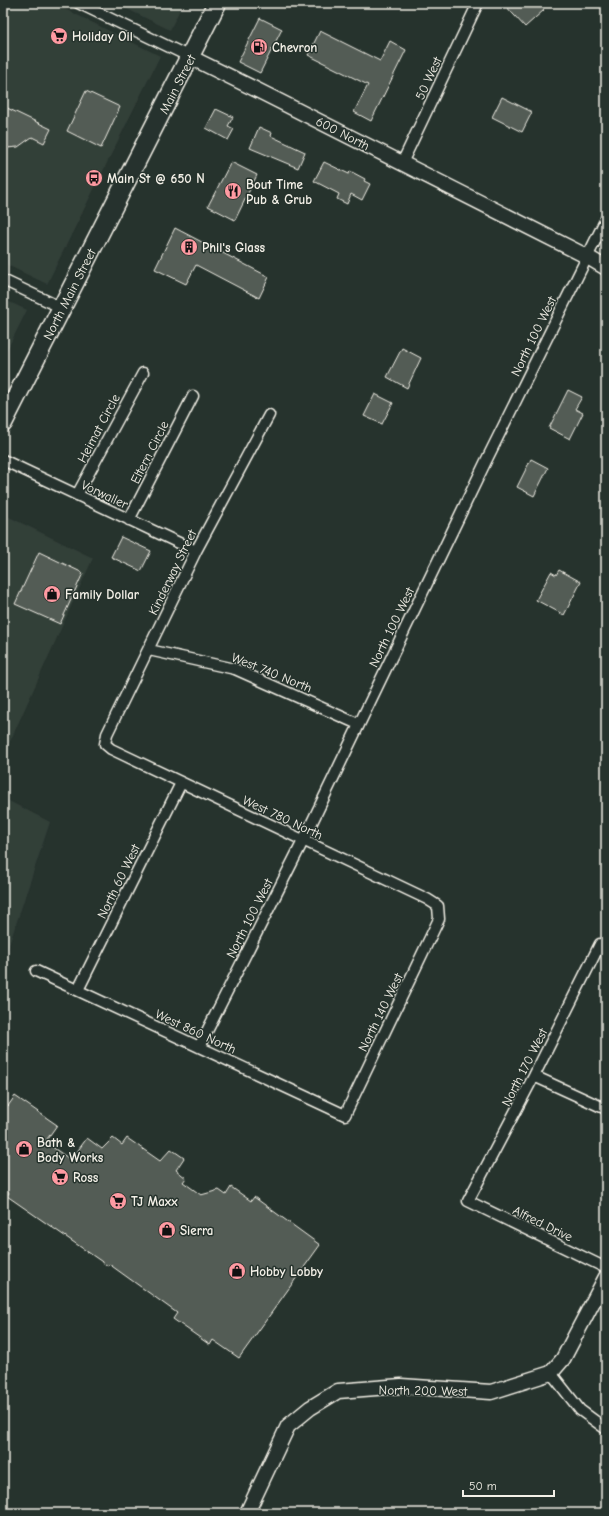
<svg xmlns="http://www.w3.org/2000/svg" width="609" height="1516" viewBox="0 0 609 1516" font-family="'Comic Neue',sans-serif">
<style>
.built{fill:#333f39}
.building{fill:#525c55;stroke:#f4f1e8}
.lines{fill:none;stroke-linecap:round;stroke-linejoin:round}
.street-casing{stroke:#f4f1e8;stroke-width:13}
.secondary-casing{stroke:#f4f1e8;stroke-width:17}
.highway-casing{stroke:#f4f1e8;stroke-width:21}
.street{stroke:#26332d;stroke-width:10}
.secondary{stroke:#26332d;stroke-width:14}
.highway{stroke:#26332d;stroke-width:18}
.labels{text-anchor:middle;stroke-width:3;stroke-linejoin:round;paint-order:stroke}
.poi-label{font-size:13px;font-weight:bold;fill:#f4f1e8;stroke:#26332d;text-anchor:start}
.street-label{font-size:13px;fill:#f4f1e8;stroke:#26332d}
</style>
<rect width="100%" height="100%" fill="#26332d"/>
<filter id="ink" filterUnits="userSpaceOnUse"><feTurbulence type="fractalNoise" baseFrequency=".025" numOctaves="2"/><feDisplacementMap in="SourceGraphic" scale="8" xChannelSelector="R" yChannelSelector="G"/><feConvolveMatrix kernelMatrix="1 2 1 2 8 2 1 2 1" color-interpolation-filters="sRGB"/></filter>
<g filter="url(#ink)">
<!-- built -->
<path class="built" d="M3,3H53L160,56L47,284L3,263Z
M115,3H183L170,30Z
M3,299L27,310L3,358Z
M3,514L93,558L3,757Z
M3,798L50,822L3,963Z"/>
<!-- building -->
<path class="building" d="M503,3H537L544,10L525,27Z
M260,18L282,29L260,73L238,62Z
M320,31L380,61L390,41L406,50L371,121L354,112L368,85L308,55Z
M86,91L120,107L101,148L67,131Z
M502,97L532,112L522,132L492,117Z
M3,106L51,129L44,143L32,137L18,147L7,148L3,146Z
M216,109L233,117L228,126L234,129L228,140L206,128Z
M259,127L272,133L271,136L305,152L298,168L250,148Z
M231,162L257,175L235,220L208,206Z
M324,162L349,174L350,171L365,179L364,181L370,184L362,200L351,194L347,204L337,199L339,194L314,181Z
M175,228L269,277L259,298L196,265L186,284L155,269Z
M402,348L421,358L407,388L387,377Z
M568,390L582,397L575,409L583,413L570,439L549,428Z
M375,394L393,403L382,424L364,416Z
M531,459L548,468L534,496L517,487Z
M121,537L151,551L141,571L111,557Z
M39,552L83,573L60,624L15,604Z
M559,570L581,582L564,615L536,600L551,572L556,575Z
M15,1096L57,1125L45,1142L71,1160L87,1138L102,1149L113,1138L122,1145L127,1138L160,1161L171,1149L184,1158L176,1170L186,1178L183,1182L201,1195L219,1190L226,1195L231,1187L251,1201L254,1197L320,1245L239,1358L213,1340L210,1345L173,1319L177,1313L109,1264L108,1266L7,1196L9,1193L3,1189V1103L8,1106Z"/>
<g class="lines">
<!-- street casing -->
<g class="street-casing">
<path id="street" d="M78,3L190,57
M402,163L478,3
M3,280L62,308
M3,460L196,551
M77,495L143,373
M129,520L193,396
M149,650L235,669L358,724
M606,947L600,944L534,1076L468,1201L606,1268
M36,971L345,1115L439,919L438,906L427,899L111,749L105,744L107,734L196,551L269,415
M78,990L181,783
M199,1047L303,841L486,461L606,219
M534,1076L606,1109
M551,1373L580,1410L606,1429"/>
</g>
<!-- secondary casing -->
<g class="secondary-casing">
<path id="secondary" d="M190,57L259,91L586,256L606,268
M247,1513L288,1426L310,1408L338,1391L401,1386L491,1392L551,1373L563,1359L606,1277"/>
</g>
<!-- highway casing -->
<g class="highway-casing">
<path id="highway" d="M3,423L217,3"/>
</g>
<!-- street -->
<use href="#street" class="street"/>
<!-- secondary -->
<use href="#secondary" class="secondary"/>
<!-- highway -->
<use href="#highway" class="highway"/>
</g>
</g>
<!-- icons -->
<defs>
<g id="supermarket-disc" transform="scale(0.9)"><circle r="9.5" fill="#ff9aa2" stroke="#26332d"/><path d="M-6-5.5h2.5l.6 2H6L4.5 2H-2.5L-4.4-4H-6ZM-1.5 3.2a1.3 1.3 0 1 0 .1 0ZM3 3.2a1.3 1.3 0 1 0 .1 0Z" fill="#111"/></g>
<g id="fuel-disc" transform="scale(0.9)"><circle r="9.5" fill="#ff9aa2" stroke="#26332d"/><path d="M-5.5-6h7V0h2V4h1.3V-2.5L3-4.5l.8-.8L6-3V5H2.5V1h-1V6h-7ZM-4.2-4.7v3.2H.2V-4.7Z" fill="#111"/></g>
<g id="bus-disc" transform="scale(0.9)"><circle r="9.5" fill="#ff9aa2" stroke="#26332d"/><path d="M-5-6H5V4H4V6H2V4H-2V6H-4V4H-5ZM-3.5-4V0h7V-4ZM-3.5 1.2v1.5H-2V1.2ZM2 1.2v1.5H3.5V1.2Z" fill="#111"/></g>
<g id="restaurant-disc" transform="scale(0.9)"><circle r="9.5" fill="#ff9aa2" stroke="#26332d"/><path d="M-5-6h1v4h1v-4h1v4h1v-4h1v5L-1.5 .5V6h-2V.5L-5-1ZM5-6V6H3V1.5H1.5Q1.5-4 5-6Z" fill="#111"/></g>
<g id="building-disc" transform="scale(0.9)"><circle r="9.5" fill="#ff9aa2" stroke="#26332d"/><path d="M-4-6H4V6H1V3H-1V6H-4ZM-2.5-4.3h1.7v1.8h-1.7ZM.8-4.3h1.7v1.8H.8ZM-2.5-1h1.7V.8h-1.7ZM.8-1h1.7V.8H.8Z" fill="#111"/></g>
<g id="shop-disc" transform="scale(0.9)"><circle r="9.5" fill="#ff9aa2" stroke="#26332d"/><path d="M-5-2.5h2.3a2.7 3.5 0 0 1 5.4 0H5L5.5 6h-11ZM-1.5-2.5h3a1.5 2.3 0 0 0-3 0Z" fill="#111"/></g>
</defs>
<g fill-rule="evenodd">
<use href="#supermarket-disc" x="59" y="36"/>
<use href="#fuel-disc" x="259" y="47"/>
<use href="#bus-disc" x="94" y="178"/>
<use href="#restaurant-disc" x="233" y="191"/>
<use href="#building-disc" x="189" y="247"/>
<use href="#shop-disc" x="52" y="594"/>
<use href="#shop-disc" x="24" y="1149"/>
<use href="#supermarket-disc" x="60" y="1177"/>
<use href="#supermarket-disc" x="118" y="1201"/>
<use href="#shop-disc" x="167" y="1230"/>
<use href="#shop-disc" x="237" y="1271"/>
</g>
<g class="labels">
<!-- poi labels -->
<g class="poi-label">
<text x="72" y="41">Holiday Oil</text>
<text x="272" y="52">Chevron</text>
<text x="107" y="183">Main St @ 650 N</text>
<text x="246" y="189">Bout Time<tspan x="246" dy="15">Pub &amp; Grub</tspan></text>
<text x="202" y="252">Phil's Glass</text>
<text x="65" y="599">Family Dollar</text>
<text x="37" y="1147">Bath &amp;<tspan x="37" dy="15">Body Works</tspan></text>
<text x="73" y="1182">Ross</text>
<text x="131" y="1206">TJ Maxx</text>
<text x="180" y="1235">Sierra</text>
<text x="250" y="1276">Hobby Lobby</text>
</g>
<!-- street labels -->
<g class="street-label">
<text transform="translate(428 78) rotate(-65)" y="5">50 West</text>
<text transform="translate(177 84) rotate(-63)" y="5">Main Street</text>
<text transform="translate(343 133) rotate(27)" y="5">600 North</text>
<text transform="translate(69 294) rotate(-63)" y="5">North Main Street</text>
<text transform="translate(533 336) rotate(-64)" y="5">North 100 West</text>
<text transform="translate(98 428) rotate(-62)" y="5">Heimat Circle</text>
<text transform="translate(149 452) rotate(-63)" y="5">Eltern Circle</text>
<text transform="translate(105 494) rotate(25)" y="5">Vorwaller</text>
<text transform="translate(172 572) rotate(-64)" y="5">Kinderway Street</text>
<text transform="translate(391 627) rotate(-64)" y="5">North 100 West</text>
<text transform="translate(272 672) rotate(22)" y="5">West 740 North</text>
<text transform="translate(283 817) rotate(25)" y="5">West 780 North</text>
<text transform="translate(118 881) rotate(-64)" y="5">North 60 West</text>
<text transform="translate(249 918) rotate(-63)" y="5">North 100 West</text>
<text transform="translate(380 1012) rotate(-64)" y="5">North 140 West</text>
<text transform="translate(196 1031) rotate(25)" y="5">West 860 North</text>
<text transform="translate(524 1067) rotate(-63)" y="5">North 170 West</text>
<text transform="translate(543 1223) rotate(26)" y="5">Alfred Drive</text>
<text transform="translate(423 1390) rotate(1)" y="5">North 200 West</text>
</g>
</g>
<!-- margin -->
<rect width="609" height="1516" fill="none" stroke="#26332d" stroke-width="16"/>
<rect x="8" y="8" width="593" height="1500" fill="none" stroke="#f4f1e8" stroke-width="1.5" filter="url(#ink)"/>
<!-- scale -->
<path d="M463 1490v6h91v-6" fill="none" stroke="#f4f1e8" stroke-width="2"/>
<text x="469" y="1490" font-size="12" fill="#f4f1e8" stroke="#26332d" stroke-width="3" paint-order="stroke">50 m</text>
</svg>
